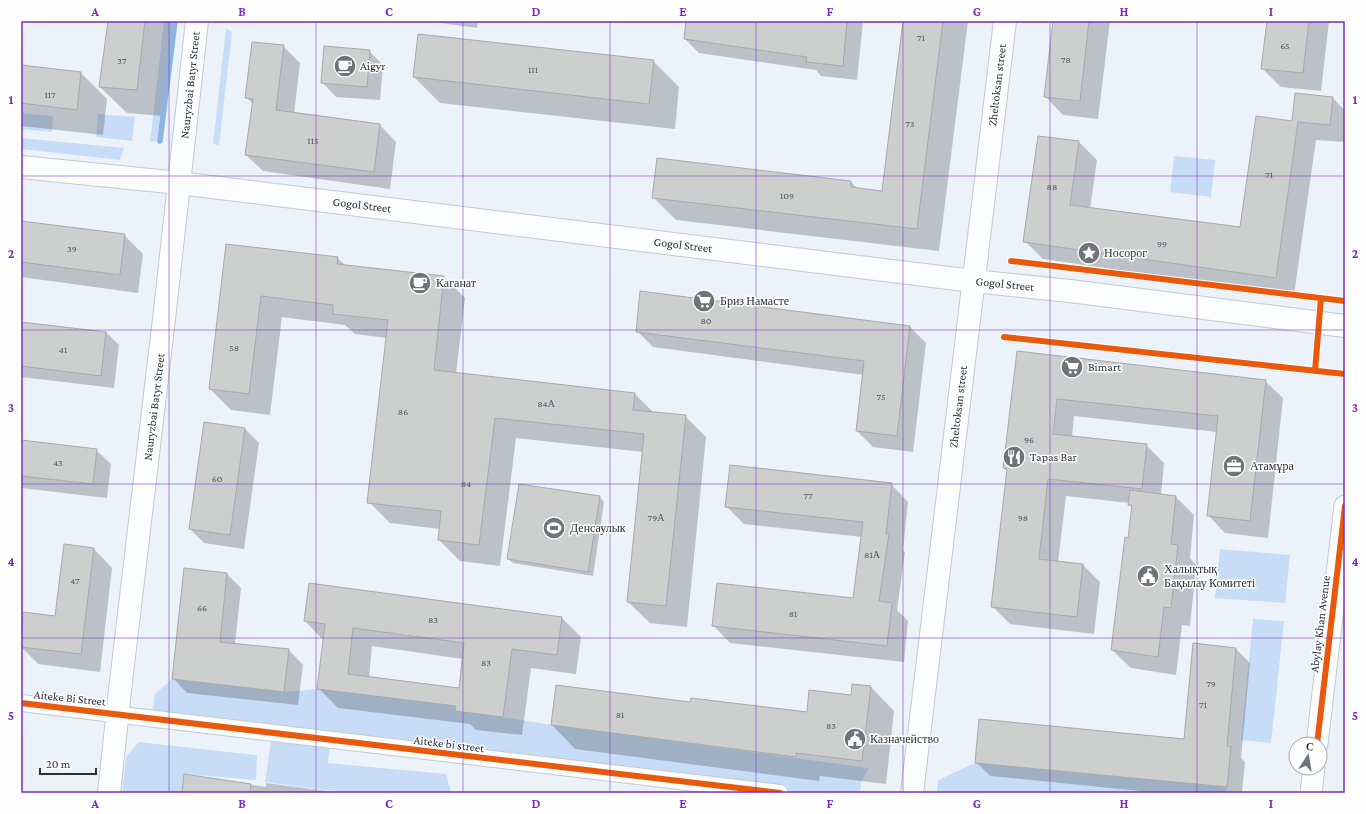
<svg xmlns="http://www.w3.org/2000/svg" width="1366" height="814" viewBox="0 0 1366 814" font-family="'Crimson Pro',serif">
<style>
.green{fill:#c7ddf7}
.shadow{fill:#0003;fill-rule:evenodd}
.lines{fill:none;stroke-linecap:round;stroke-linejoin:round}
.stream{stroke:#8cb4e0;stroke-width:5.5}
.building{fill:#cdcfcf;stroke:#a7a9aa;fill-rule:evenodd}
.minor-casing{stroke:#c4c9cf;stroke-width:18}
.tertiary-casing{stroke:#c4c9cf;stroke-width:23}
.secondary-casing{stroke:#c4c9cf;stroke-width:24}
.minor{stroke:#fcfdfe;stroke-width:16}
.tertiary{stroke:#fcfdfe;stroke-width:21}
.secondary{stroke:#fcfdfe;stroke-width:22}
.cycleway-casing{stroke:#fefefe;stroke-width:8}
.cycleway{stroke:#e8590c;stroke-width:6}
.grid{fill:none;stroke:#7b2cbf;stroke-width:1;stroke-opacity:0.55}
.labels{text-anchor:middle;stroke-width:3;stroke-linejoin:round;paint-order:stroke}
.number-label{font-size:10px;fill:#54585c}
.poi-label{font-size:12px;fill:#2b3036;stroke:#fefefe;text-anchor:start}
.street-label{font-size:12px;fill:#2b3036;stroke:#fefefe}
.neatline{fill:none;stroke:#7b2cbf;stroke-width:1.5}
.grid-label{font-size:13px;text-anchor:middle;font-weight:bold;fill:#7b2cbf}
</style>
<rect width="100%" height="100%" fill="#ecf2f9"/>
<!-- green -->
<path class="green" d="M164,21H175L160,141L150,142Z
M226,28L232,32L219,145L213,144Z
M21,113L53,116L52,132L21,129Z
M98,114L135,117L132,141L96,137Z
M21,138L124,148L120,160L21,149Z
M1174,156L1215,160L1211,197L1170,192Z
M1220,549L1290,555L1285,603L1215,598Z
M1253,619L1284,621L1271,743L1241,740Z
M172,679L284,692L317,689L456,706V711L503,717L551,725L869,768L861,782L860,793H780L152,718L155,694Z
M271,741L330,748L328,763L446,774L451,793H350L265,782Z
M139,742L257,755L256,780L184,774L182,793H122L126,757Z
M975,763L1227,787L1226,793H937L938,780Z"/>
<!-- shadow -->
<path class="shadow" d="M109,21H174L163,116L127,113L100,87Z
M427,21H478L477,28Z
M687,21H863L857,80L821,76L816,70L699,53L685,39Z
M905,21H968L939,251L676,220L653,197L851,182L858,189L883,192Z
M1054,21H1110L1098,119L1063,115L1045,96Z
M1268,21H1329L1321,91L1281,87L1262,68Z
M283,46L300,63L294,114L380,125L396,142L390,189L263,171L246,155L253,104L246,97Z
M369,51L383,65L380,100L336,97L322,82Z
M653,61L679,87L675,129L440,103L414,77Z
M21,66L81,73L107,99L103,135L21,126Z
M1333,98L1345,111V142L1316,140L1294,295L1043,259L1025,241L1079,142L1097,160L1090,209L1241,228L1293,122Z
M21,222L124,235L143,254L138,293L21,277Z
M227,245L337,258L345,265L444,277L465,298L456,374L635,394L654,413L685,416L706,437L687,627L650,623L628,602L643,452L516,438L500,566L460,561L439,540L440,529L390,523L369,502L387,338L355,334L345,325L282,317L270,415L231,410L210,389Z
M641,292L910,327L926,343L913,452L873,447L857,431L864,375L653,347L637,331Z
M21,323L106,332L119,345L114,388L21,377Z
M1018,352L1265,381L1283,398L1268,538L1225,533L1208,515L1217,432L1074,416L1072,437L1146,445L1164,463L1161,495L1176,497L1194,515L1190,558L1196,565L1190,626L1182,625L1176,675L1131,668L1112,650L1133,508L1129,505L1130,503L1066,496L1058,562L1083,565L1100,582L1094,634L1010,624L992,606L1007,471L1004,468Z
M245,429L259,443L244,549L204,543L190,529Z
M21,441L96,450L111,464L107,498L21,488Z
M891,484L908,502L903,550L905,552L897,610L908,621L904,662L730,643L713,625L854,599L862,537L744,524L726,506Z
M520,485L600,497L604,502L593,576L513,563L508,559Z
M94,549L112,568L100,672L38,664L21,647V633L23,613L56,617Z
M227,574L241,588L235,644L289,650L303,665L298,705L187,693L173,678Z
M562,618L581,637L576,674L531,668L522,735L476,730L470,724L338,708L319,689L324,641L305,621ZM372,646L463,659L460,689L369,678Z
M1236,649L1250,663L1241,758L1245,762L1242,793H1159L990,776L976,762L1185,741Z
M557,686L691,703L808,713L852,696L871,687L894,711L886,784L820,776L819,781L575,749L552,725Z
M185,775L266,787V783L342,793H183Z"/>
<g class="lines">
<!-- stream -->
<path class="stream" d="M160,141L175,21"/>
</g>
<!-- building -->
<path class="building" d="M108,21H145L137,90L99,87Z
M686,21H847L843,66L806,62L807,57L684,39Z
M903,21H943L917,229L652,198L657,158L851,181V187L882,191Z
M1053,21H1089L1080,101L1044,97Z
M1267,21H1309L1303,73L1261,69Z
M418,34L654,60L649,104L413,77Z
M252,42L284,45L276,110L380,124L374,172L245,155L253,99L245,98Z
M324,46L370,50L367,87L321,83Z
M21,65L81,72L77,110L21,103Z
M1295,93L1333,97L1330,125L1298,122L1276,278L1023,242L1038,136L1079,141L1070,205L1240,227L1256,116L1292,121Z
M21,221L125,234L120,275L21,262Z
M226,244L338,257L337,264L444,276L434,370L635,393L633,410L686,415L666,606L627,602L644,434L495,418L479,545L438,540L441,511L367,503L388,320L333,314V305L261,296L249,394L209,389Z
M640,291L910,326L897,436L856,431L864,361L636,332Z
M21,322L106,332L101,376L21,366Z
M1017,351L1266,380L1250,521L1207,516L1218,416L1057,399L1053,434L1147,444L1142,489L1048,479L1039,559L1083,564L1077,617L991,607L1007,469L1003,468Z
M204,422L245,428L230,535L189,529Z
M21,440L97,449L93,484L21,476Z
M730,465L892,483L886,534H889L879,601L892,603L887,646L712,626L717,583L853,598L863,522L725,507Z
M519,484L600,496L588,572L507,559Z
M1130,490L1176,496L1171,544L1178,545L1171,608L1164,607L1158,657L1111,650L1125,537L1128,538L1132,505H1128Z
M64,544L94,548L81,654L21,647L23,612L55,616Z
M184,568L227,573L220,642L289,649L284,692L172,679Z
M309,583L562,617L557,655L512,649L503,717L455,711L456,706L317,689L325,624L304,621ZM353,628L464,643L459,688L348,674Z
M1193,643L1236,648L1227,746L1231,747L1227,787L975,763L979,719L1184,739Z
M852,684L871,686L862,761L796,753V757L551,725L556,685L690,702L691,698L807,712L809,690L851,695Z
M184,774L251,784L250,793H182Z"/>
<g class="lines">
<!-- minor casing -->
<g class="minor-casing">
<path id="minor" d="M21,703L780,793"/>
</g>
<!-- tertiary casing -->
<g class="tertiary-casing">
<path id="tertiary" d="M1317,744L1345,506
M1311,793L1314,768"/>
</g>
<!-- secondary casing -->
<g class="secondary-casing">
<path id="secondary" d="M21,167L179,183L973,281L1070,291L1345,326
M109,793L120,690L164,319L197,21
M912,793L1005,21"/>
</g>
<!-- minor -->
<use href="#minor" class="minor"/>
<!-- tertiary -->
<use href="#tertiary" class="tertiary"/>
<!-- secondary -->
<use href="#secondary" class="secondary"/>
<!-- cycleway casing -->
<g class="cycleway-casing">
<path id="cycleway" d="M1011,261L1345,301
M1004,337L1345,374
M1315,371L1321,298
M21,703L780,793
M1317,744L1345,506"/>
</g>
<!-- cycleway -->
<use href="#cycleway" class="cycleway"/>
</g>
<!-- grid -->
<path class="grid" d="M169,21V793M316,21V793M463,21V793M610,21V793M756,21V793M903,21V793M1050,21V793M1197,21V793M21,176H1345M21,330H1345M21,484H1345M21,638H1345"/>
<!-- icons -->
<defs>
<g id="cafe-disc" transform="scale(1.15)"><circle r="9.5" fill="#6f747a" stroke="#fefefe"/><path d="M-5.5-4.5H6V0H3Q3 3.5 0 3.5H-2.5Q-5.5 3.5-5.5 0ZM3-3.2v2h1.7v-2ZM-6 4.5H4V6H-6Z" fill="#fff"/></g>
<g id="sight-disc" transform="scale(1.15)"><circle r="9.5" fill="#6f747a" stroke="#fefefe"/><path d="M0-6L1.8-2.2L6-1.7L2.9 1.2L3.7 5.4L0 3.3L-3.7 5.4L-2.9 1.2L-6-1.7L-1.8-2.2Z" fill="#fff"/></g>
<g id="supermarket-disc" transform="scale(1.15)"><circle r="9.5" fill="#6f747a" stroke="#fefefe"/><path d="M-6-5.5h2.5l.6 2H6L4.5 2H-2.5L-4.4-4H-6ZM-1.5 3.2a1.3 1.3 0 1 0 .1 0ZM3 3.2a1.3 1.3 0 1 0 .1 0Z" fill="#fff"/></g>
<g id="restaurant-disc" transform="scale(1.15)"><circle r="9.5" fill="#6f747a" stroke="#fefefe"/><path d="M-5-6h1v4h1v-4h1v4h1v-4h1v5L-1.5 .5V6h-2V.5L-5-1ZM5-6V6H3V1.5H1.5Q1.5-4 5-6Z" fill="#fff"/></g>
<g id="office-disc" transform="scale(1.15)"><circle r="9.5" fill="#6f747a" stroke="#fefefe"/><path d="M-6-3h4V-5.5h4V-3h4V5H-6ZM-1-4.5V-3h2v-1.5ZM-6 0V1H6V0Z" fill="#fff"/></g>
<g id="stadium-disc" transform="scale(1.15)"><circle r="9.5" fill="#6f747a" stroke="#fefefe"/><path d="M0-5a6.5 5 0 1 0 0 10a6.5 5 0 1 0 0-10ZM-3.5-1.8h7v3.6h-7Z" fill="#fff"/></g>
<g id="civic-disc" transform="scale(1.15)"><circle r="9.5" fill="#6f747a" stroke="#fefefe"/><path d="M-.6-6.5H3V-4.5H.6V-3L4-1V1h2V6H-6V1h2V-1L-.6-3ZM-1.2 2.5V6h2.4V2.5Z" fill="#fff"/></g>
</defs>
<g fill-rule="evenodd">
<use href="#cafe-disc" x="345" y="66"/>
<use href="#sight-disc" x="1089" y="253"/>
<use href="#cafe-disc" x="420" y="283"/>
<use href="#supermarket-disc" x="704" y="301"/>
<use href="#supermarket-disc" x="1072" y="367"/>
<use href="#restaurant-disc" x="1014" y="457"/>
<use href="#office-disc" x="1234" y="466"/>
<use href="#stadium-disc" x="554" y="528"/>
<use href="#civic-disc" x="1148" y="576"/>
<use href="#civic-disc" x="855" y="739"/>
</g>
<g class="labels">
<!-- number labels -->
<g class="number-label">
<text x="921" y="41">71</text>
<text x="1285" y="49">65</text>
<text x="1066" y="63">78</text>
<text x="122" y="64">37</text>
<text x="533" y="73">111</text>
<text x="50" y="98">117</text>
<text x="910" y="127">73</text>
<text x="313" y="144">115</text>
<text x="1269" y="178">71</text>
<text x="1052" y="190">88</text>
<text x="787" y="199">109</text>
<text x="1162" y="247">99</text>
<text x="72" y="252">39</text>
<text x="706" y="324">80</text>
<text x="234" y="351">58</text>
<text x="63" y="353">41</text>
<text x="881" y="400">75</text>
<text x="546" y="407">84А</text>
<text x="403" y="415">86</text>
<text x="1029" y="443">96</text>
<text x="58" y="466">43</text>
<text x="217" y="482">60</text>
<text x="466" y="487">84</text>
<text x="808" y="499">77</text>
<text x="656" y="521">79А</text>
<text x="1023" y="521">98</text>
<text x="872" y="558">81А</text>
<text x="75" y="584">47</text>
<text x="202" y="611">66</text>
<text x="793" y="617">81</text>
<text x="433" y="623">83</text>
<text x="486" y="666">83</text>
<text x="1211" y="687">79</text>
<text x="1203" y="708">71</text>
<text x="620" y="718">81</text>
<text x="831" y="729">83</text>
</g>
<!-- poi labels -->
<g class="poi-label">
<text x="360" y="70">Aigyr</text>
<text x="1104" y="257">Носорог</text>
<text x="436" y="287">Каганат</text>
<text x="720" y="305">Бриз Намасте</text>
<text x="1088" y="371">Bimart</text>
<text x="1030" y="461">Tapas Bar</text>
<text x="1250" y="470">Атамұра</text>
<text x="570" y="532">Денсаулык</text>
<text x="1164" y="573">Халықтық<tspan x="1164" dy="14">Бақылау Комитеті</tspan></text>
<text x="870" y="743">Казначейство</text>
</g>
<!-- street labels -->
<g class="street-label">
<text transform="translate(190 85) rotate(-84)" y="4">Nauryzbai Batyr Street</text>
<text transform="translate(997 85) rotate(-83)" y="4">Zheltoksan street</text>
<text transform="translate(362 205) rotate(7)" y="4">Gogol Street</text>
<text transform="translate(683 245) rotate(7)" y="4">Gogol Street</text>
<text transform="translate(1005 284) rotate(6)" y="4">Gogol Street</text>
<text transform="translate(154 407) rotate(-83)" y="4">Nauryzbai Batyr Street</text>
<text transform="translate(958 407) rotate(-83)" y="4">Zheltoksan street</text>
<text transform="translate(1320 624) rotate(-83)" y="4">Abylay Khan Avenue</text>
<text transform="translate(70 698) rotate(6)" y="4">Aiteke Bi Street</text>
<text transform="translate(449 744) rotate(7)" y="4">Aiteke bi street</text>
</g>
</g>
<!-- border -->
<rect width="1366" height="814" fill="none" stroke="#fefefe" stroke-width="44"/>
<!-- north arrow -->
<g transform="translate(1308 756) rotate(12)"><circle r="19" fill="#fefefe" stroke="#aaacae"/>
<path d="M0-3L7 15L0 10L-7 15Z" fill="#6f747a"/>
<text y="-6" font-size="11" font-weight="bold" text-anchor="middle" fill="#2b3036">С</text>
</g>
<!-- scale -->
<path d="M40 768v6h56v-6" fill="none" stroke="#2b3036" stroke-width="2"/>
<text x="46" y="768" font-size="12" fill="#2b3036" stroke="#fefefe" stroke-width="3" paint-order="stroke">20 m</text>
<rect x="22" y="22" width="1322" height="770" class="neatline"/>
<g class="grid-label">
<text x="95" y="16">A</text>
<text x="242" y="16">B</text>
<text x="389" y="16">C</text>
<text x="536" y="16">D</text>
<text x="683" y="16">E</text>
<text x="830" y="16">F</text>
<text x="977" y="16">G</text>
<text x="1124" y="16">H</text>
<text x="1271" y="16">I</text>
<text x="11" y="104">1</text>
<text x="1355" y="104">1</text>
<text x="11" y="258">2</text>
<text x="1355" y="258">2</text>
<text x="11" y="412">3</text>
<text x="1355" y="412">3</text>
<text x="11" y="566">4</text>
<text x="1355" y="566">4</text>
<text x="11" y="720">5</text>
<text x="1355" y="720">5</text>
<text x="95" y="808">A</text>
<text x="242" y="808">B</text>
<text x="389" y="808">C</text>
<text x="536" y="808">D</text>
<text x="683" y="808">E</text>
<text x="830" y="808">F</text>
<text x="977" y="808">G</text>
<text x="1124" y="808">H</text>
<text x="1271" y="808">I</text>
</g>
</svg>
